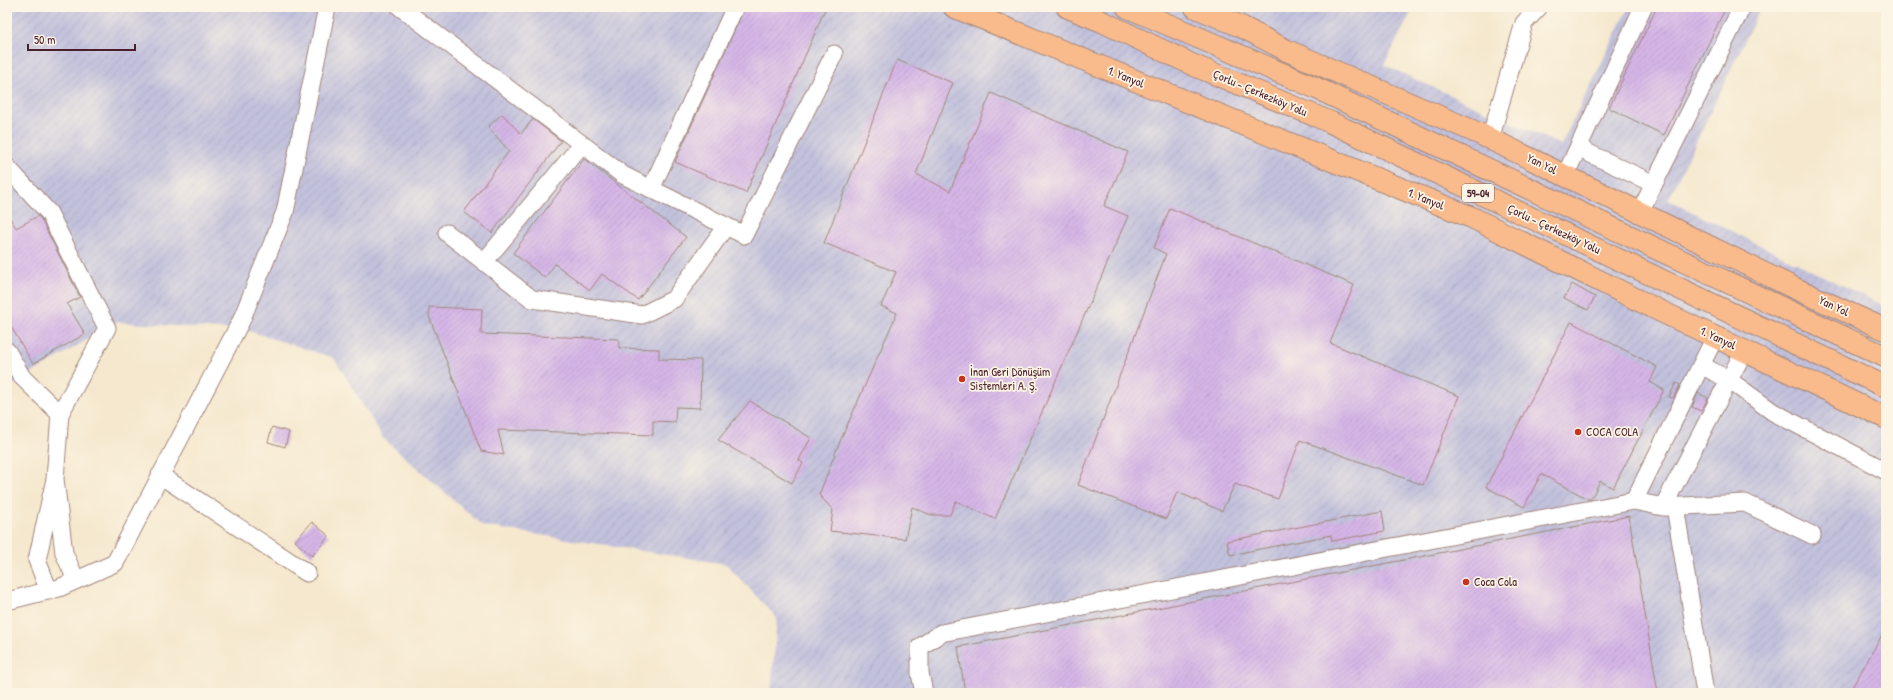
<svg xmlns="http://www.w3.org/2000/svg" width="1893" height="700" viewBox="0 0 1893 700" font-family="'Patrick Hand',sans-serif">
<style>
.industrial{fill:url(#industrial-furrows)}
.building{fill:url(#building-hatch)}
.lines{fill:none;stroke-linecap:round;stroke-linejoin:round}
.minor-casing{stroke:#a0847c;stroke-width:19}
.major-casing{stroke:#a0847c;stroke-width:23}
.minor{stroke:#fff;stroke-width:17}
.major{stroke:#fabb8c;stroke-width:21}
.poi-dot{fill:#c8321e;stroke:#fcf5e5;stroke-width:1.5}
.labels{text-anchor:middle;stroke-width:3.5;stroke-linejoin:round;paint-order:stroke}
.shield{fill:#fcf5e5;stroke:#7f5f63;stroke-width:1}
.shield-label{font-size:11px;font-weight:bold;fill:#4a1f2b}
.street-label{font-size:12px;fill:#4a1f2b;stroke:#fcf5e5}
.poi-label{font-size:12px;fill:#4a1f2b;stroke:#fcf5e5;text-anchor:start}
</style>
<defs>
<pattern id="industrial-furrows" width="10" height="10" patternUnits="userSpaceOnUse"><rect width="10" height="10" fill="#c2c1dc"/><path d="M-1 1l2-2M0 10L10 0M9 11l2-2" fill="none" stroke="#a8a5bd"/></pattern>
<pattern id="building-hatch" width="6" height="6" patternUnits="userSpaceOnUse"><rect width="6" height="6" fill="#d5b6e7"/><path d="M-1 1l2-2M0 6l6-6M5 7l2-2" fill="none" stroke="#b89cc6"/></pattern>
</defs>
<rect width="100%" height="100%" fill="#fcf5e5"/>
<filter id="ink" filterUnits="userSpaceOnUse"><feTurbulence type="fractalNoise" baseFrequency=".025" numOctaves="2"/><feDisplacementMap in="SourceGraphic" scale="8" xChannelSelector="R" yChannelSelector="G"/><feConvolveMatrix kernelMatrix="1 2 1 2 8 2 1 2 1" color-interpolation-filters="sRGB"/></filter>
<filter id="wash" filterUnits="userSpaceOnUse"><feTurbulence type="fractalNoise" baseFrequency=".012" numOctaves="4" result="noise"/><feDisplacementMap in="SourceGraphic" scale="16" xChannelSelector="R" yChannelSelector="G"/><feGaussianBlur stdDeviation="0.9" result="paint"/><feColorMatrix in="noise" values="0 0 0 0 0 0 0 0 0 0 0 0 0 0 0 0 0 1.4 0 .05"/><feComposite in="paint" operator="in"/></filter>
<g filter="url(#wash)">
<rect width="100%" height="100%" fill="#f5e8ce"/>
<!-- industrial -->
<path class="industrial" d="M7,7H1241L1253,12L1256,7H1414L1384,65L1561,145L1629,7H1761L1668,200L1886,307V693H771L777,618L726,564L483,526L383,438L334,358L249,331L117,322L7,388Z"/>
<g id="blocks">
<!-- building -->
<path class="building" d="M745,7H826L746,193L675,162Z
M1657,7H1726L1664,135L1609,108Z
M897,60L953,83L916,174L950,191L991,93L1128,152L1104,206L1128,216L995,519L956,501L950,515H931L912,507L905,539L830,531L833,510L819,495L838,446L897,313L881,306L896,272L824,243Z
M502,114L521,134L533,119L561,141L492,233L464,212L509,151L488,127Z
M584,159L686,237L638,300L602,274L590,290L555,264L545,278L513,253Z
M1170,208L1354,285L1330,343L1459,396L1423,485L1300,440L1278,499L1235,484L1222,511L1177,492L1166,519L1078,485L1166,254L1154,248Z
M7,213L16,228L38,216L41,219L80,297L67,304L85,334L33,364L7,320Z
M1572,284L1595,297L1588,310L1564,298Z
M429,307L482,309L481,334L619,339V348L659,349V359L701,360L700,408L676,407L675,422L653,421V435L498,430L504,455L481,451L429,316Z
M1571,322L1657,367L1650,382L1664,390L1613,488L1600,481L1591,499H1588L1541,474L1524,507L1486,487Z
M1676,383L1680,385L1673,398L1669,397Z
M1698,393L1708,398L1701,411L1692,407Z
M750,401L811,438L799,460L803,463L792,483L718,440Z
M272,427L289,432L285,447L268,442Z
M1382,511L1385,531L1332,541L1331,535L1230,555L1227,541Z
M1629,516L1658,693H965L958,647Z
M312,522L329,536L312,556L295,541Z
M1886,628V693H1849Z"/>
</g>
</g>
<g filter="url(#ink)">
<use href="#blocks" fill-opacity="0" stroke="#a0847c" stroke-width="1"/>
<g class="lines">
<!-- minor casing -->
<g class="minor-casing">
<path id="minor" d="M400,7L623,175L744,235L834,54
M1490,139L1524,23L1539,7
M1578,148L1654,184
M7,167L49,213L107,328L60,414L55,479
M1565,176L1643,7
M651,189L735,7
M1640,212L1742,7
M447,233L532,299L642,315L674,299L726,226
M484,262L582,144
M7,351L22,377L60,414
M1701,365L1729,380L1773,412L1886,471
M160,475L307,573
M1634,501L1715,337
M1675,506L1705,693
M1663,507L1744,351
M49,591L37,560L55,479L64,553L76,580
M7,601L59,588L115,563L241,321L285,212L327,7
M924,693L920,673V647L941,633L1634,501L1663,507L1745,503L1812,535"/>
</g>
<!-- major casing -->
<g class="major-casing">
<path id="major" d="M954,7L1471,217L1658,310L1886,418
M1067,7L1101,21L1193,65L1330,122L1886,387
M1127,7L1316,88L1886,357
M1195,7L1242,27L1286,50L1480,134L1790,286L1886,330"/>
</g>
<!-- minor -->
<use href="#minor" class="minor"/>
<!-- major -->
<use href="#major" class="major"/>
</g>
</g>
<!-- markers -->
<g class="poi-dot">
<circle cx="962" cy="379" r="4"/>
<circle cx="1578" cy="432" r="4"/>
<circle cx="1466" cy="582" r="4"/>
</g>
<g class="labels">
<!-- shield labels -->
<rect class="shield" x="1462" y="184" width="32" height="18" rx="3"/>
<g class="shield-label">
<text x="1478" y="197">59-04</text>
</g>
<!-- street labels -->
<g class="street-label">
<text transform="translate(1126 77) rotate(22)" y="4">1. Yanyol</text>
<text transform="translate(1260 93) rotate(23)" y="4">Çorlu - Çerkezköy Yolu</text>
<text transform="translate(1542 164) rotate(26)" y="4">Yan Yol</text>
<text transform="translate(1426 199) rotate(22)" y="4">1. Yanyol</text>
<text transform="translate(1554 229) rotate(25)" y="4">Çorlu - Çerkezköy Yolu</text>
<text transform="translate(1834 306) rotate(25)" y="4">Yan Yol</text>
<text transform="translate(1718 338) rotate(25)" y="4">1. Yanyol</text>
</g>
<!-- poi labels -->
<g class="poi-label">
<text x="970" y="376">İnan Geri Dönüşüm<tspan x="970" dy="14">Sistemleri A. Ş.</tspan></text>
<text x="1586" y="436">COCA COLA</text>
<text x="1474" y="586">Coca Cola</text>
</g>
</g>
<!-- margin -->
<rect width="1893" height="700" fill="none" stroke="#fcf5e5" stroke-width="24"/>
<!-- scale -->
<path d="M28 44v6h107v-6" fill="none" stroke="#4a1f2b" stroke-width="2"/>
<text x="34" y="44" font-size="12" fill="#4a1f2b" stroke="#fcf5e5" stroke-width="3" paint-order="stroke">50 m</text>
</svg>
